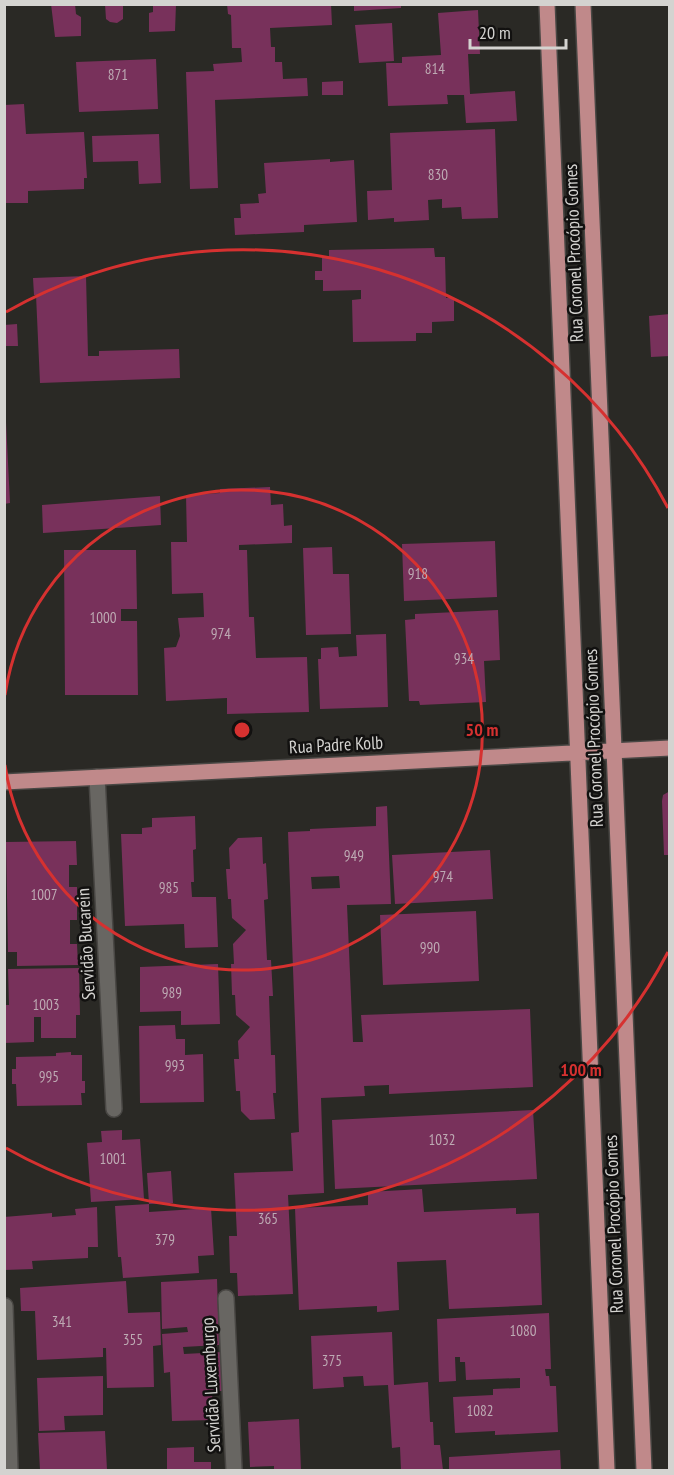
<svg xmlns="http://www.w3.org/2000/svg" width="674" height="1475" viewBox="0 0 674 1475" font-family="'PT Sans Narrow',sans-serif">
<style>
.building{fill:#78315b;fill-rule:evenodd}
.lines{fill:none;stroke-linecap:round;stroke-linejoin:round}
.minor-casing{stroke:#494744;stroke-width:18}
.primary-casing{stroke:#494744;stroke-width:18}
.minor{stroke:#686662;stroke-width:15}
.primary{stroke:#c0898a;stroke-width:15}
.ring{fill:none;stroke:#d63130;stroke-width:3}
.labels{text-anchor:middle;stroke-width:5;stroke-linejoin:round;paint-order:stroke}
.number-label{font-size:15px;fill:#bdaab3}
.street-label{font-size:18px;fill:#d4d3d0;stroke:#121110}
.centre{fill:#d63130;stroke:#121110;stroke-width:3}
.ring-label{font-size:18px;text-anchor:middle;font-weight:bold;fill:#d63130;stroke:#121110;stroke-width:5;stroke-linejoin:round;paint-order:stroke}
</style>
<rect width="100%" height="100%" fill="#2a2925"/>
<!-- building -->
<path class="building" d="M51,4H75L76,14L81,17V36L55,37Z
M105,4H123V19L117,23L110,22L106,19Z
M153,4H176L175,31L149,32V13L153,12Z
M227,4H331L332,25L270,28L271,47H275V62H282L283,79L307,78L308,96L215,100L218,188L190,189L186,72L214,71L213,64L242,62L241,48H232L231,15L228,14Z
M354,4H401V8L354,11Z
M478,10L480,54H468L470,94L515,91L517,121L466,123L464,95H447L448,104L388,106L386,63H402V57L441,55L438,13Z
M392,23L394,61L359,63L355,25Z
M156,59L158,109L79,112L76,62Z
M343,81V95H322V82Z
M24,104L26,134L84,132L87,178H84V189L28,191V203H4V105Z
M495,129L498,218L462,219L461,207L442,208V199L428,200L429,220L394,222V218L368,220L367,191L392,190L390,133Z
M159,134L161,183L139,184L138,161L93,162L92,136Z
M330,159V162L354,160L357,222L304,225V232L235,235L234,218H241L240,204L259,203L258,194L266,193L264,163Z
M434,248L435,257H445L446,298H454V321L432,322V333H416V341L353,342L352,300L361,299V290L323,291V280H315V271H322V257H329V250Z
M86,276L88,356H99V351L179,349L180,378L40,383L36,295H34L33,278Z
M670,314V356L651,357L649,316Z
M17,324L18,346H4V325Z
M4,422H6L10,503L4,504Z
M270,487L271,505L283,504L284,526L292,525V543L239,545V550H247L249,617H254L256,658L307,657L309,712L227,714V698L166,701L164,648L176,647L180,636L178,618L204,617L203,593L172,594L171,542H187L186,495L220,493V489Z
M160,496L161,525L43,533L42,505Z
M495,541L497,597L404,601L402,544Z
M332,547L333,574H349L351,634L306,635L303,548Z
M64,550H136L137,609H121V621H137L138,695H65Z
M498,610L500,660L484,661L486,702L420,705L419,701H409L405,620L415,619V614Z
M386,634L388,707L320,709L318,659H321V648L338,647L339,657L357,656L356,635Z
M670,791V855H664L662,801L663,795Z
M387,806L391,904L347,905L353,1042H363L361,1015L530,1009L533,1087L389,1094V1085L364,1086L365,1096L321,1098L324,1193L288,1195L293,1294L238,1296L237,1273H230L229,1236H237L234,1173L293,1171L291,1133L299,1132L288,832L310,831V829L376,826V807ZM339,876L340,888L312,889L311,877Z
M195,816L196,849L193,850L194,882H191L192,897H216L218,947L185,948L184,924L125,926L121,834H142V828L152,827V818Z
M262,837L263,864L266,863L268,899L264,900L267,960H271L273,996H269L271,1055H275L276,1093H273L275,1119L250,1120L241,1111L240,1091H236L234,1059H239L238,1041L250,1027L236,1015L235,995H232L231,964H234L233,944L246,930L232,918L231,899H228L226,869H230L229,848L238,838Z
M76,841L77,865H69V887H77V920H70V944H77L78,965L17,966V952H8L6,842Z
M490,850L493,899L395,904L392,855Z
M476,911L479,981L383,985L380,915Z
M218,964L220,1024L181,1025V1011L140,1012V967Z
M79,968L80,1015H76V1038H41V1017H34V1042L4,1043V1005H9L8,969Z
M175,1025L176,1039H185V1055L203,1054L204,1102L140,1103L139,1026Z
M71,1052V1055H82V1081H85V1093H81L82,1105L17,1106L16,1084H12V1069H16V1057L56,1056V1053Z
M533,1110L537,1179L335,1189L332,1120Z
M122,1130V1140L140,1139L144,1199L91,1202L87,1143L102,1142L101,1131Z
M171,1171L173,1203L149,1204L147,1173Z
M422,1189L424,1212L516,1208V1214L539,1213L542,1305L449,1309L446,1260L397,1262L399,1310L377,1312V1306L299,1310L295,1208L368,1205V1192Z
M149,1204V1212L211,1208L214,1255L198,1256L199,1273L123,1278L121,1257H118L115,1206Z
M97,1207L98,1247H88V1258L32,1261L33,1269L4,1270V1217L52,1213V1217L76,1215L75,1209Z
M217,1279L219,1345L183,1347L184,1354L222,1352L224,1391H212L213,1420L172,1421L170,1372L164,1373L162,1334L188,1332L187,1327L162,1329L161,1282Z
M126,1281L128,1313L160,1312L161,1345L153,1346L154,1387L107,1388L106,1348H103V1357L37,1360L35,1311H21L20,1288Z
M549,1313L551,1369H545L546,1376H549L550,1386H556L558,1432L495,1435V1431L455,1433L453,1397L493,1395V1389L520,1388V1378L466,1380L465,1362H460V1357H455L456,1381L439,1382L437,1319Z
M392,1332L394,1385L428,1382L430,1422H433L434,1445H440L443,1470H401L400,1447L392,1448L388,1385L364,1386L363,1376L343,1377L344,1387L313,1389L311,1336Z
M103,1376V1415L64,1416L65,1430L39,1431L37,1378Z
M299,1419L301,1470H274V1466L250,1467L248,1422Z
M105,1431L107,1470H40L38,1433Z
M194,1447V1462H211V1470H167V1448Z
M560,1450L561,1470H449V1457Z"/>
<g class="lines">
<!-- minor casing -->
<g class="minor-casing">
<path id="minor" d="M97,777L114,1109
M226,1298L234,1470
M5,1306L10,1470"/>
</g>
<!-- primary casing -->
<g class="primary-casing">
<path id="primary" d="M547,4L607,1470
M583,4L644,1470
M4,782L670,748"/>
</g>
<!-- minor -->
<use href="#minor" class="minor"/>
<!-- primary -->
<use href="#primary" class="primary"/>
</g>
<!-- distance rings -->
<g class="ring">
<path d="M5 695A240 240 0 1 1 5 765"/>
<path d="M668 952A480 480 0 0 1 6 1148M6 312A480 480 0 0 1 668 508"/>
</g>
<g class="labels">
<!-- number labels -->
<g class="number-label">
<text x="435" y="74">814</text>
<text x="118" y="80">871</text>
<text x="438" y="180">830</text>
<text x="418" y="579">918</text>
<text x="103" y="623">1000</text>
<text x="221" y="639">974</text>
<text x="464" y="664">934</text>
<text x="354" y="861">949</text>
<text x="443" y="882">974</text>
<text x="169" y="893">985</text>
<text x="44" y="900">1007</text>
<text x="430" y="953">990</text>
<text x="172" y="998">989</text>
<text x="46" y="1010">1003</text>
<text x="175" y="1071">993</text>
<text x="49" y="1082">995</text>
<text x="442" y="1145">1032</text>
<text x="113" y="1164">1001</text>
<text x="268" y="1224">365</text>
<text x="165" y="1245">379</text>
<text x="62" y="1327">341</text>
<text x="523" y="1336">1080</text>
<text x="133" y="1345">355</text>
<text x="332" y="1366">375</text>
<text x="480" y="1416">1082</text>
</g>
<!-- street labels -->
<g class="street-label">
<text transform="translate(574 253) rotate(-92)" y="6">Rua Coronel Procópio Gomes</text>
<text transform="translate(594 738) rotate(-92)" y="6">Rua Coronel Procópio Gomes</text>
<text transform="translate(336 745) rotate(-3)" y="6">Rua Padre Kolb</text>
<text transform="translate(86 944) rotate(-93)" y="6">Servidão Bucarein</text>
<text transform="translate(614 1224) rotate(-92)" y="6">Rua Coronel Procópio Gomes</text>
<text transform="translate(211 1385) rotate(-93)" y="6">Servidão Luxemburgo</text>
</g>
</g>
<circle cx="242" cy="730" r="9" class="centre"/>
<g class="ring-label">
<text x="482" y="736">50 m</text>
<text x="581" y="1076">100 m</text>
</g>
<!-- border -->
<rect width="674" height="1475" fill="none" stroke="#d4d3d0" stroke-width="12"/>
<!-- scale -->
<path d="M470 39v9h96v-9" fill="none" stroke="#d4d3d0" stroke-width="3"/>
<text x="479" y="39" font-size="18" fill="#d4d3d0" stroke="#121110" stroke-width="4.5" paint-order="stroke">20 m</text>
</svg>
